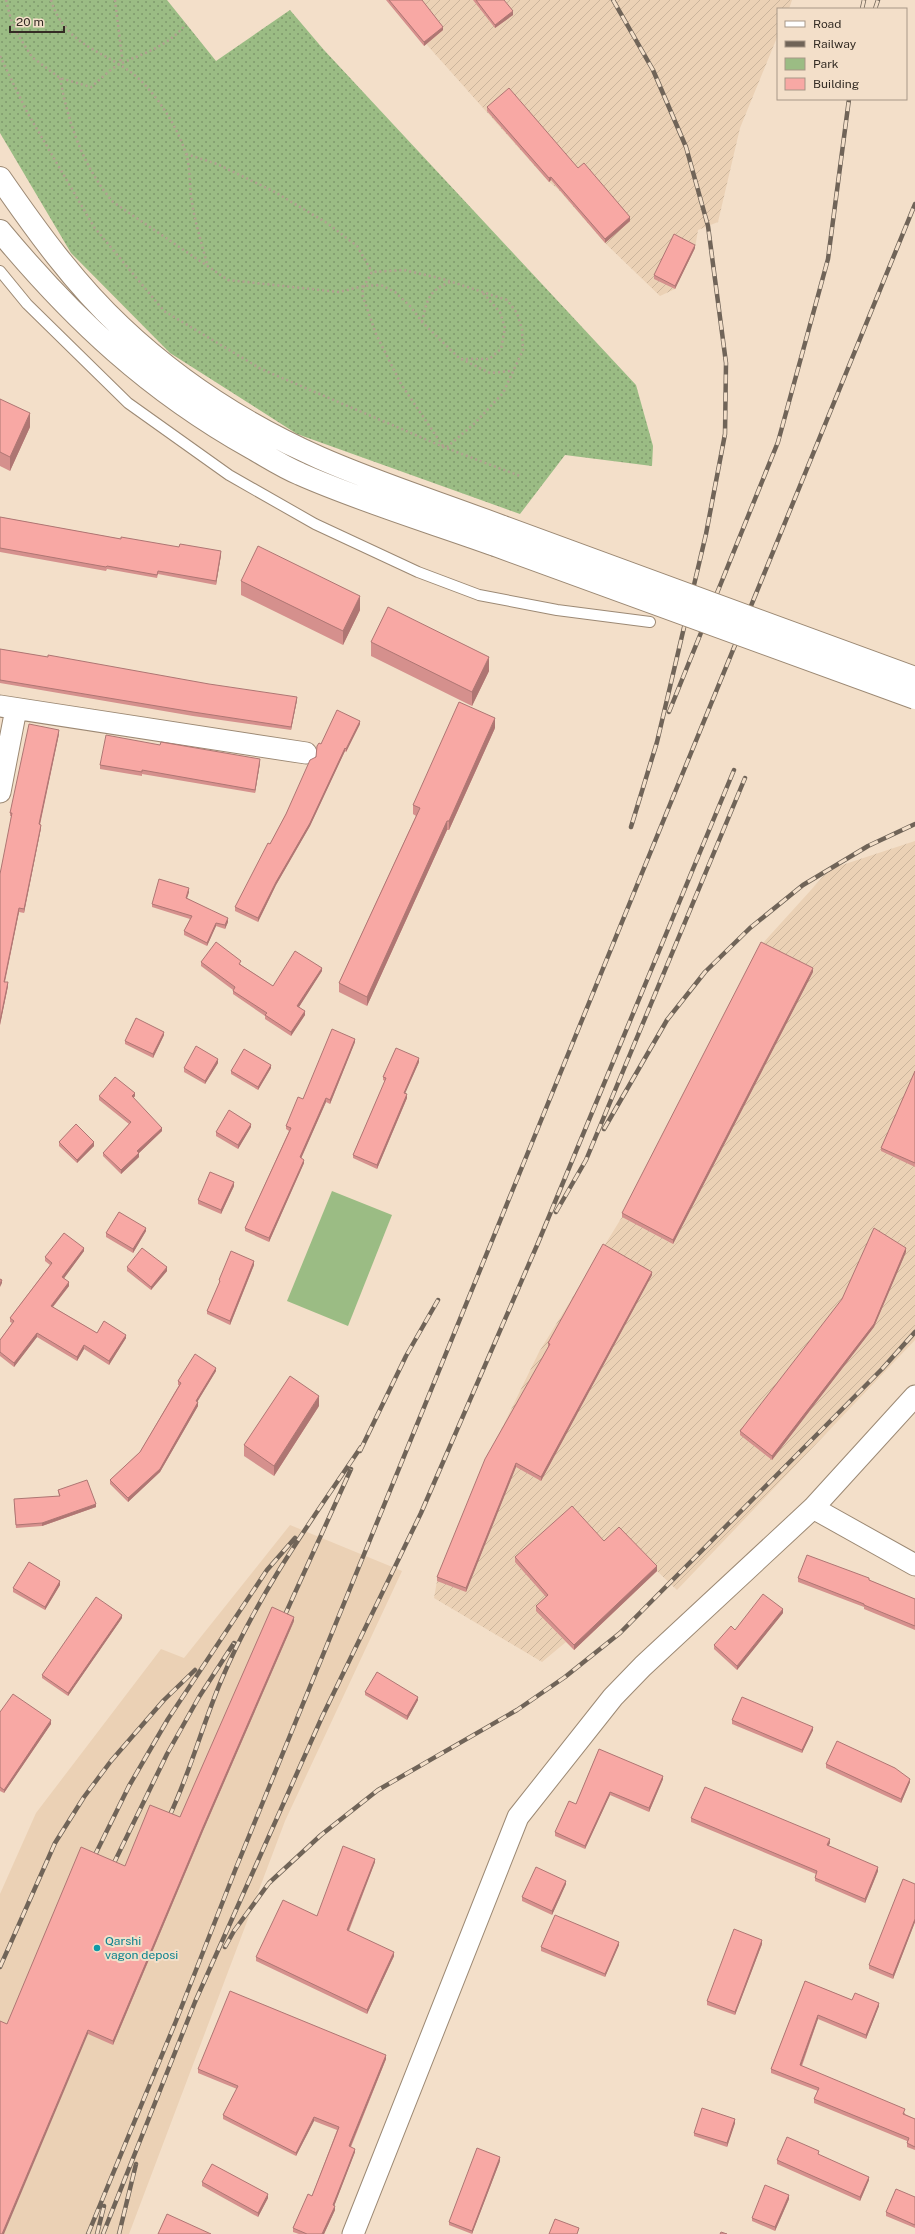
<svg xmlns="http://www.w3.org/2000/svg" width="915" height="2234" viewBox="0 0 915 2234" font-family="'Public Sans',sans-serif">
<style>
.built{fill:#ebd1b5}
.industrial{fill:url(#industrial-furrows)}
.grass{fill:url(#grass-dots)}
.park{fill:#9bbc84}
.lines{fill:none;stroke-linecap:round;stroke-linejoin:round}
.service-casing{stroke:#9c8974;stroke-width:12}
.minor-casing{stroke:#9c8974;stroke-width:23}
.primary-casing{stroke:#9c8974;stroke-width:24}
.path{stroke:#b1a190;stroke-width:2.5;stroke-dasharray:2 3;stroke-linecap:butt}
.service{stroke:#fff;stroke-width:10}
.minor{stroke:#fff;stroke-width:21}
.primary{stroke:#fff;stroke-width:22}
.rail-casing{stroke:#706458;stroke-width:4.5}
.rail{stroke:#f3dfc9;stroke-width:3;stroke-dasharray:9;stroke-linecap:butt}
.primary-bridge-casing{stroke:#9c8974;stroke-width:24;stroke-linecap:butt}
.primary-bridge{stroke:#fff;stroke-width:22}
.wall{fill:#d5908d}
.shaded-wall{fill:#ae7673}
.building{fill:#f8a8a4;stroke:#ae7673}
.culture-dot{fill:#0f9aa8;stroke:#f3dfc9;stroke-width:1.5}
.labels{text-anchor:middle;stroke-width:4;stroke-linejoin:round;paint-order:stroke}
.culture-label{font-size:12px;fill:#0d838f;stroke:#f3dfc9;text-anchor:start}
</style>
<defs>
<pattern id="industrial-furrows" width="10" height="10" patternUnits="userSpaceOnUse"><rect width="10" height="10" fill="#ebd1b5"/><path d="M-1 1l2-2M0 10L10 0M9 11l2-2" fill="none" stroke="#cab49c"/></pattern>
<pattern id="grass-dots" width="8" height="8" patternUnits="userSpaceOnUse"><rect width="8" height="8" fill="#9bbc84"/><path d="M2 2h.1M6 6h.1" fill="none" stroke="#7f996c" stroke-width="1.8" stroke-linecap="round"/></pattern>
</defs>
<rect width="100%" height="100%" fill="#f3dfc9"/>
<!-- built -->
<path class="built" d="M290,1525L402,1571L285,1821L129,2234H0V1894L36,1813L161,1649L184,1658Z"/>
<!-- industrial -->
<path class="industrial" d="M387,0H792L789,9H778V35L740,128L718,222L698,230L695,248L675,289L660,296L605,243L558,189L549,182Z
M915,841V1340L677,1590L657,1571L574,1650L566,1642L542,1662L434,1598L437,1581L485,1463L539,1352L622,1217L761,945L830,869Z"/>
<!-- grass -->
<path class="grass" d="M0,0H167L216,61L290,10L324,50L636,385L653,446L652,466L565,455L520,514L297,434L170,353L71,253L0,133Z"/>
<!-- park -->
<path class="park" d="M332,1191L392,1215L348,1326L287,1301Z"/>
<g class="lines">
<!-- service casing -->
<g class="service-casing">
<path id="service" d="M0,271L27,304L128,403L229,475L315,524L418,572L479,595L557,610L650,622"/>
</g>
<!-- minor casing -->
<g class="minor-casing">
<path id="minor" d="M0,706L306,753
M0,792L16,709
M813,1508L915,1565
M353,2234L518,1817L613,1697L643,1666L813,1508L915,1396"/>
</g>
<!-- primary casing -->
<g class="primary-casing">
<path id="primary" d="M0,178C36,230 74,283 121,327C178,381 248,426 320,458C379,484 443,504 503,527
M0,231C74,320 150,391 252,448C268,457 283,467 300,474C361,501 431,522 495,545"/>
</g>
<!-- path -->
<path class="path" d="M6,0L13,27L32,57L60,78L91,87C100,80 110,69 120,64C146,52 167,47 186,24
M51,0C67,52 115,51 146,86C163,105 178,129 186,154C191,169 189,187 192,202C195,223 202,244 207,264
M115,0L122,57L119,64
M0,56L27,112L94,227L164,311L261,369L446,448L520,476
M60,78C68,122 83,167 113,202L228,280L339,292L364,286L381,285L395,292L411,307L422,322L459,358L490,373L511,371
M186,154L217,164L273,191L327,223L357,246L372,272
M422,322C427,300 428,291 450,282
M461,359H489L501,349L505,328L500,312L482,292
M443,446L401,384L376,334L362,294L364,286L372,272L404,270L443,279L507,300L517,313L522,329L523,350L503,393L475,423L447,447"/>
<!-- service -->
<use href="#service" class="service"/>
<!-- minor -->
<use href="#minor" class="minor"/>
<!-- primary -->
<use href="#primary" class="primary"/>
<!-- rail casing -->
<g class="rail-casing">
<path id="rail" d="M613,0L653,70L686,147L708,226L726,363L725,434L706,534L657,742L631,827
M862,9L864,0
M875,9L878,0
M669,712L778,442L828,259L849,99
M604,1129L667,1020L705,972L750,928L803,885L868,846L915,824
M556,1212L586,1160L745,778
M360,1451L406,1356L438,1300
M284,1617L351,1469
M169,1817C190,1773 202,1726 221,1681C256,1597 310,1522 361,1447
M94,1857L129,1786L168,1719L267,1570L295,1538
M113,1865L167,1754L199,1697L234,1643
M225,1947L234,1931L269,1883L321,1835L378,1790L517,1710L565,1677L620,1633L882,1369L915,1332
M0,1967L55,1843L84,1797L111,1761L164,1700L195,1670
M88,2234L176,2021L236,1868L915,204
M97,2234L104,2206
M103,2234L195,2002L322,1717L421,1513L538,1243L734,770
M119,2234L136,2164"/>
</g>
<!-- rail -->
<use href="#rail" class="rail"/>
<!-- primary-bridge casing -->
<g class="primary-bridge-casing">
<path id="primary-bridge" d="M503,527L915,678
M495,545L915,698"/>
</g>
<!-- primary-bridge -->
<use href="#primary-bridge" class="primary-bridge"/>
</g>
<!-- wall -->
<path class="wall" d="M386,0H422L443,30L424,46Z
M473,0H504L513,15L495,28Z
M487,107L578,168L630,221L605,243L551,180L549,182L487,111Z
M695,248L675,289L654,279V275Z
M0,399L30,427L10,471L0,466Z
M0,517L121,539L221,555L216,585L158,574L157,578L107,569L106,571L0,552Z
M241,581L360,610L343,645L241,595Z
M371,642L489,671L472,706L371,656Z
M0,649L297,700L291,730L193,716L0,683Z
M360,724L346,752L345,751L310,826L276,885L258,922L235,911V907L270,844L316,757L321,744Z
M495,728L449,830H447L367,1006L339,992V983L416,816L413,814V805Z
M59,734L40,825L41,828L24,913L19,912L5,982L8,986L0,1025L11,816H10V813Z
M160,745L260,763L255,793L142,774V776L100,769V765Z
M189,892L187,898L228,922L225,929L216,926L207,946L184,935V931L190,919L152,907V904Z
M201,962L241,964V965L273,986L322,971L299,1007L305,1015L291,1036L265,1019V1016L233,994V990L201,966Z
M813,972L673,1244L622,1217V1213Z
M164,1035L153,1058L125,1044V1041Z
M355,1042L330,1104L326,1102L301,1158L304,1163L269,1242L245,1231V1228L289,1131L286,1129V1126Z
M419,1062L405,1093L407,1098L377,1169L353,1158V1155L385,1081L383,1080V1077Z
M218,1063L205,1084L184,1072V1068Z
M271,1068L258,1090L231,1074V1071Z
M915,1071V1167L881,1151V1148Z
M99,1096H135L133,1098L162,1131L139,1153V1157L121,1174L103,1156V1153L129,1124L99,1100Z
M251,1127L238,1149L216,1136V1132Z
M59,1142L94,1146L77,1163L59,1146Z
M234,1186L221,1214L198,1204V1200Z
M146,1231L133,1253L106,1237V1233Z
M84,1251L64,1278L69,1286L53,1307L97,1333L126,1338L109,1365L84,1349L77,1361L37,1337L14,1367L0,1356V1340L12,1323L10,1322V1318L50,1265L45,1261V1257Z
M906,1252L874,1327L772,1460L740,1435V1431Z
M254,1265L230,1325L207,1314V1311L219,1284V1280Z
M127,1267L167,1271L151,1290L127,1271Z
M652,1275L541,1481L516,1467L466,1592L437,1581V1577L548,1347V1343Z
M216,1371L197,1402L198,1406L160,1472L128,1502L110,1484V1480L140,1452L179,1385H178V1381Z
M319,1406L274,1476L244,1456V1445Z
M58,1490L96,1507L42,1526L16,1528L14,1503L59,1496Z
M604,1541L657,1571L574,1650L536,1611V1606L546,1597L515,1562V1557Z
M798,1578L869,1580L915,1599V1630L864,1609V1607L798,1582Z
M60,1585L45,1610L13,1592V1588Z
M783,1613L737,1670L714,1649V1645L735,1630Z
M122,1618L68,1696L42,1678V1675Z
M294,1621L203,1831L113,2045L88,2034L7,2024L125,1866L180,1817Z
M365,1692L418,1700L407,1720L365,1695Z
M0,1712L51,1724L4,1793L0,1791Z
M732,1720L813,1730L802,1753L732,1724Z
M599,1749L663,1779L649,1812L610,1795L585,1849L555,1836V1832L576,1804Z
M826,1764L910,1782L901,1803L826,1768Z
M691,1818L830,1843L828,1846L878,1871L865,1903L815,1881V1878L816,1874L691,1822Z
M375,1862L349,1931L394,1956L367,2014L256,1961V1957L317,1916Z
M566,1884L552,1915L522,1901V1897Z
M915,1884V1922L893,1979L869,1969V1965Z
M762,1944L735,2015L707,2005V2001Z
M619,1945L605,1977L541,1951V1947Z
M805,1981L852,2000L879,2006L866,2039L818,2019L802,2066L905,2113V2114L915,2119V2150L907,2147V2141L814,2103V2099L818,2091L771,2073V2069Z
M386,2059L351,2147L355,2152L334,2206L335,2210L324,2234H299L293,2232V2228L312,2196L337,2130L314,2121L296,2156L223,2119V2115L237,2089L198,2073V2069Z
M735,2123L727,2147L694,2136V2133Z
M819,2155L869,2180L860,2201L777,2164V2160Z
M500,2161L472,2234L449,2225V2222Z
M202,2182L268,2198L258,2217L202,2186Z
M915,2197V2228L886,2216V2212Z
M789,2199L775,2231L752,2221V2218Z"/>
<!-- shaded-wall -->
<path class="shaded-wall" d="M513,11V15L495,28V25Z
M443,27V30L424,46V42Z
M551,177V180L549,182V178Z
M630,217V221L605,243V239Z
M695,245V248L675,289V286Z
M30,413V427L10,471V457Z
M221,551V555L216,585V581Z
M360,596V610L343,645V631Z
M489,657V671L472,706V692Z
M297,697V700L291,730V727Z
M495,718V728L449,830V821Z
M360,721V724L346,752V749Z
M59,730V734L39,828V824Z
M345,748V751L310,826L276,885L258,922V918L276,882Z
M260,759V763L255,793V790Z
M447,821V830L367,1006V997Z
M41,825V828L24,913V909Z
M189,888V892L186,901V898Z
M19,908V912L4,985V982Z
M228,918V922L225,929V925Z
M216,923V926L207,946V943Z
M322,968V971L297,1010V1006Z
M813,968V972L673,1244V1240Z
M8,982V986L0,1025V1021Z
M305,1011V1015L291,1036V1032Z
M164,1032V1035L153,1058V1054Z
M355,1039V1042L330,1104V1100Z
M419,1058V1062L404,1096V1093Z
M218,1059V1063L205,1084V1081Z
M271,1065V1068L258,1090V1087Z
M135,1093V1096L132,1100V1096Z
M407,1094V1098L377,1169V1165Z
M326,1098V1102L300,1161V1157Z
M251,1124V1127L238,1149V1145Z
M162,1128V1131L139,1153V1157L121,1174V1170L137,1151Z
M94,1142V1146L77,1163V1160Z
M304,1160V1163L269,1242V1238Z
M234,1182V1186L221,1214V1210Z
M146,1228V1231L133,1253V1249Z
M84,1248V1251L62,1281V1277Z
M906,1248V1252L874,1327L772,1460V1456Z
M254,1261V1265L230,1325V1321Z
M167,1267V1271L151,1290V1287Z
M652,1272V1275L541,1481V1477Z
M2,1280V1283L0,1287V1284Z
M69,1282V1286L51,1309V1306Z
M37,1333V1337L14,1367V1363Z
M126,1335V1338L109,1365V1361Z
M84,1345V1349L77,1361V1357Z
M216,1368V1371L196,1404V1401Z
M319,1396V1406L274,1476V1466Z
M198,1402V1406L160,1472L128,1502V1498Z
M516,1463V1467L466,1592V1588Z
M96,1504V1507L42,1526V1523Z
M657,1566V1571L574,1650V1645Z
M60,1581V1585L45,1610V1607Z
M783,1609V1613L737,1670V1666Z
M122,1615V1618L68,1696V1693Z
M294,1617V1621L203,1831L113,2045V2041L203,1827Z
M418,1697V1700L407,1720V1716Z
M51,1720V1724L4,1793V1790Z
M813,1727V1730L802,1753V1750Z
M663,1776V1779L649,1812V1808Z
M910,1779V1782L901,1803V1799Z
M610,1792V1795L585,1849V1846Z
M830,1839V1843L827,1849V1845Z
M375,1859V1862L347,1934V1930Z
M878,1867V1871L865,1903V1899Z
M566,1881V1884L552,1915V1911Z
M915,1919V1922L893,1979V1975Z
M762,1940V1944L735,2015V2012Z
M619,1942V1945L605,1977V1974Z
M394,1952V1956L367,2014V2010Z
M879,2003V2006L866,2039V2035Z
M818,2015V2019L800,2069V2065Z
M88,2030V2034L4,2234H2Z
M386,2055V2059L349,2150V2146Z
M314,2117V2121L296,2156V2153Z
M735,2119V2123L727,2147V2143Z
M355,2149V2152L333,2209V2205Z
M500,2157V2161L472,2234V2231Z
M869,2177V2180L860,2201V2197Z
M268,2194V2198L258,2217V2213Z
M789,2195V2199L775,2231V2227Z
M335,2206V2210L324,2234H322Z"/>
<!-- building -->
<path class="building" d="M389,0H422L443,27L424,42Z
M476,0H504L513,11L495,25Z
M509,88L578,168L584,163L630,217L605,239L551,177L549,178L487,107Z
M674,234L695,245L675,286L654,275Z
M0,399L30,413L10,457L0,452Z
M0,517L121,539V537L179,547L180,544L221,551L216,581L158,571L157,575L107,566L106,567L0,548Z
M258,546L360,596L343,631L241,581Z
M388,607L489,657L472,692L371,642Z
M0,649L48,657V655L209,684L297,697L291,727L193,712L0,680Z
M459,702L495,718L449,821H447L367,997L339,983L420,808L413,805Z
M337,710L360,721L346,749L345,748L310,823L276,882L258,918L235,907L268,843L270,844L286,814L310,760L316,757L317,746L319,743L321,744Z
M29,724L59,730L39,824L41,825L24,909L19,908L4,982H8L0,1021V874L12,813H10Z
M106,735L160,745L161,742L260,759L255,790L142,770V772L100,765Z
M159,879L189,888L186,898L228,918L225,925L216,923L207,943L184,931L192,916L152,904Z
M216,942L241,961L239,964L273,986L295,951L322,968L297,1006L305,1011L291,1032L265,1015L267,1013L233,991L235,987L201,962Z
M761,942L813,968L673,1240L622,1213Z
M136,1018L164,1032L153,1054L125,1041Z
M332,1029L355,1039L330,1100L326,1098L300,1157L304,1160L269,1238L245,1228L291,1128L286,1126L298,1097L303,1099Z
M196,1046L218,1059L205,1081L184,1068Z
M396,1048L419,1058L404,1093L407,1094L377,1165L353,1155L386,1078L383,1077Z
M244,1049L271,1065L258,1087L231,1071Z
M915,1071V1163L881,1148Z
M115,1077L135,1093L132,1096L162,1128L137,1151L139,1153L121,1170L103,1153L131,1122L99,1096Z
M229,1110L251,1124L238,1145L216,1132Z
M76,1124L94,1142L77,1160L59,1142Z
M210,1172L234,1182L221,1210L198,1200Z
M119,1212L146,1228L133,1249L106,1233Z
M874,1228L906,1248L874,1324L772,1456L740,1431L842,1299Z
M64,1233L84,1248L62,1277L69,1282L51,1306L97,1333L104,1321L126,1335L109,1361L84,1345L77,1357L37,1333L14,1363L0,1352V1340L14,1321L10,1318L52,1263L45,1257Z
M603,1244L652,1272L541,1477L516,1463L466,1588L437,1577L485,1459L550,1344L548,1343Z
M142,1248L167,1267L151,1287L127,1267Z
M231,1251L254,1261L230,1321L207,1311L220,1281L219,1280Z
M0,1279L2,1280L0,1284Z
M195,1354L216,1368L196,1401L198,1402L160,1469L128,1498L110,1480L140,1452L181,1383L178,1381Z
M290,1376L319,1396L274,1466L244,1445Z
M87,1480L96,1504L42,1523L16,1525L14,1499L60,1496L58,1490Z
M572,1506L604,1541L619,1527L657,1566L574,1645L536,1606L548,1595L515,1557Z
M807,1555L869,1578V1580L915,1599V1626L864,1605V1604L798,1578Z
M29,1562L60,1581L45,1607L13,1588Z
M763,1594L783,1609L737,1666L714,1645L731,1626L735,1630Z
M96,1597L122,1615L68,1693L42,1675Z
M272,1607L294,1617L203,1827L113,2041L88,2030L2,2234H0V2021L7,2024L81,1847L125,1866L150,1805L180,1817Z
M377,1672L418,1697L407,1716L365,1692Z
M13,1694L51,1720L4,1790L0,1787V1712Z
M742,1697L813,1727L802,1750L732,1720Z
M837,1741L895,1768L910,1779L901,1799L826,1764Z
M599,1749L663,1776L649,1808L610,1792L585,1846L555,1832L569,1801L576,1804Z
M705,1787L830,1839L827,1845L878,1867L865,1899L815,1878L817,1871L691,1818Z
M343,1846L375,1859L347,1930L394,1952L367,2010L256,1957L283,1900L317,1916Z
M536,1867L566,1881L552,1911L522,1897Z
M903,1879L915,1884V1919L893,1975L869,1965Z
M555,1915L619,1942L605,1974L541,1947Z
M734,1929L762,1940L735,2012L707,2001Z
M805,1981L852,2000L855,1993L879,2003L866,2035L818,2015L800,2065L905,2109L903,2114L915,2119V2147L907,2143L909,2138L814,2099L819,2088L771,2069Z
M230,1991L386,2055L349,2146L355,2149L333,2205L335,2206L322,2234H307L293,2228L308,2194L312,2196L339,2127L314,2117L296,2153L223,2115L238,2086L198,2069Z
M702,2108L735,2119L727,2143L694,2133Z
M787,2137L819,2151L818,2154L869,2177L860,2197L777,2160Z
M477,2148L500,2157L472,2231L449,2222Z
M212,2164L268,2194L258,2213L202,2182Z
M765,2185L789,2195L775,2227L752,2218Z
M896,2189L915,2197V2225L886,2212Z
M167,2214L211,2234H158Z
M555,2219L579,2228L577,2234H549Z
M721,2232L727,2234H720Z"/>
<!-- markers -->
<circle class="culture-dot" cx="97" cy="1948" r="4"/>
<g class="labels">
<!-- culture labels -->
<g class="culture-label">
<text x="105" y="1945">Qarshi<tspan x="105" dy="14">vagon deposi</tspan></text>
</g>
</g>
<!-- legend -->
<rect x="777" y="8" width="130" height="92" fill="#f3dfc9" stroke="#a79787"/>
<rect x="785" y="21" width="20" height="6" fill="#ffffff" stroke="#a79787"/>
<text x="813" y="28" font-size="12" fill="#342c24">Road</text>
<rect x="785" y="41" width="20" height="6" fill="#706458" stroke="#a79787"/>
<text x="813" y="48" font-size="12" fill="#342c24">Railway</text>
<rect x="785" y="58" width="20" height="12" fill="#9bbc84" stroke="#a79787"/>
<text x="813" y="68" font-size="12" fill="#342c24">Park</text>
<rect x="785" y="78" width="20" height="12" fill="#f8a8a4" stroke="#a79787"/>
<text x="813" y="88" font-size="12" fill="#342c24">Building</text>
<!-- scale -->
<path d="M10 26v6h54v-6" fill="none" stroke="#342c24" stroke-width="2"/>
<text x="16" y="26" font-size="12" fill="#342c24" stroke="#f3dfc9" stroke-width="3" paint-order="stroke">20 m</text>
</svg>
